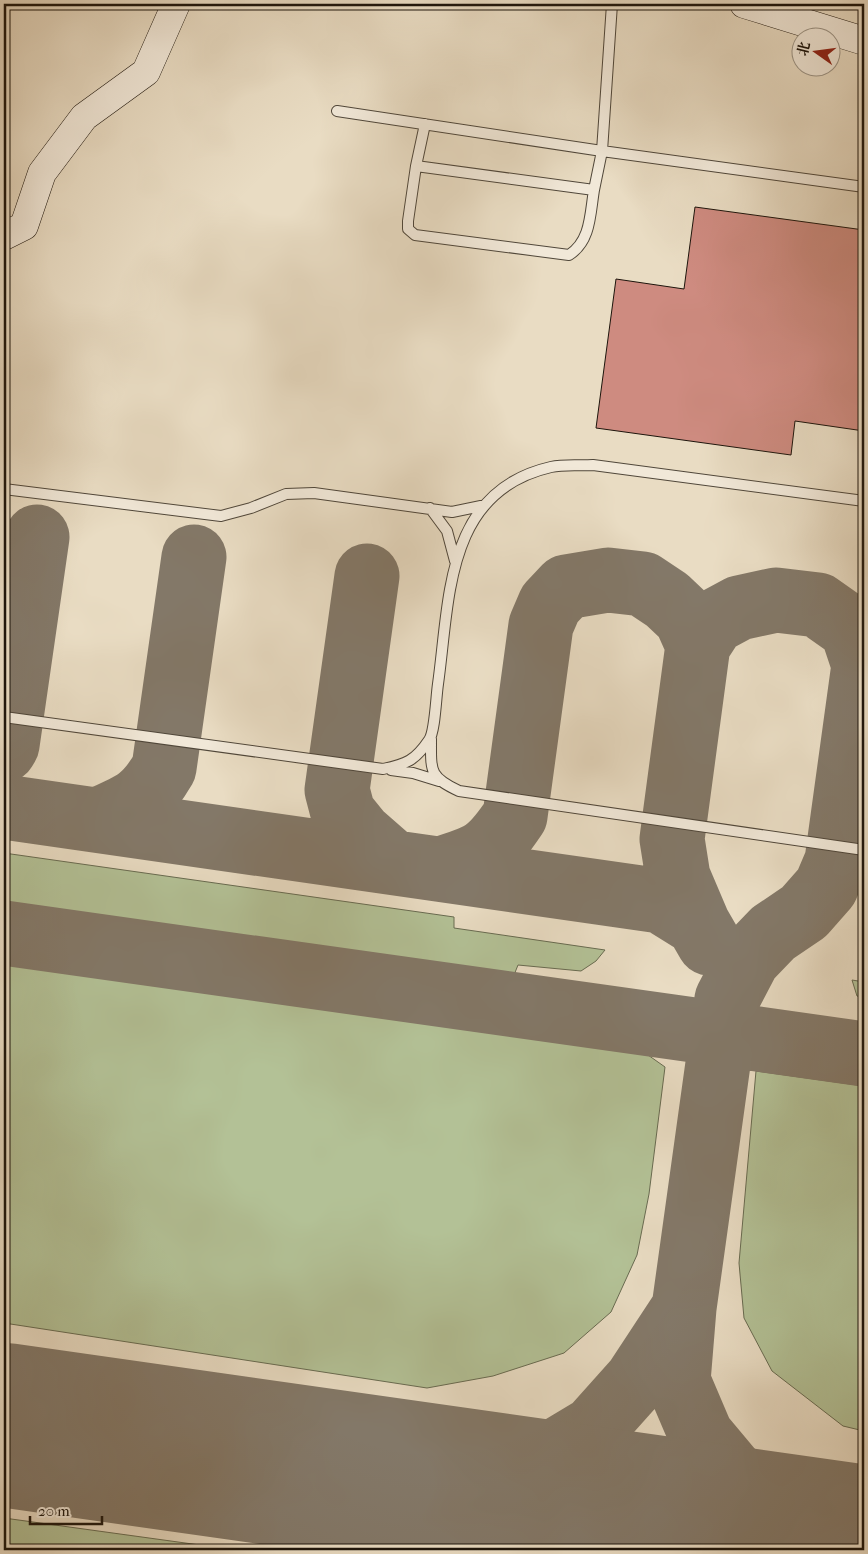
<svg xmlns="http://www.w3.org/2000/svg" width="868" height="1554" viewBox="0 0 868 1554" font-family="'IM FELL French Canon','Noto Serif SC',serif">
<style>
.green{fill:#b3c196;stroke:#686b51}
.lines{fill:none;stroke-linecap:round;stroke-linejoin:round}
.taxiway{stroke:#837868;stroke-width:65}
.runway{stroke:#837868;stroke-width:164}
.building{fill:#ce8b80;stroke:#1d150c}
.lane-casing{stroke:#50473a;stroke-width:12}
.secondary-casing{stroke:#1d150c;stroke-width:29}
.lane{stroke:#f1e8d8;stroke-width:10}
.secondary{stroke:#f1e8d8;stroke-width:28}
</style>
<rect width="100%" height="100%" fill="#e9dcc3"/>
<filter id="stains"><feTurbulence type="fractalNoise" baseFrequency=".004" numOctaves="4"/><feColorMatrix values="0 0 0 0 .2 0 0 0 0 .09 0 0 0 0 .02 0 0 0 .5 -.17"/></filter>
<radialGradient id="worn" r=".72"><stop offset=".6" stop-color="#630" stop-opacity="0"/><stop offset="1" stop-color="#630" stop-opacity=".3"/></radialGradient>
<!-- green -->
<path class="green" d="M4,853L454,917V928L605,950L596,961L581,971L518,965L514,975L4,902Z
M4,963L648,1055L665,1067L649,1194L637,1255L611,1312L564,1353L493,1376L427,1388L4,1323Z
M852,980L864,982V998L857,996Z
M756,1071L864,1086V1431L843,1426L772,1371L744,1318L739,1263Z
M4,1518L236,1550H4Z"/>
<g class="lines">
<!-- taxiway -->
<path class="taxiway" d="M367,576L337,790L343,813L360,834L392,862
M4,750L7,745L37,537
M4,807L661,901L698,924L709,943
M98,820C132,805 145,801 164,768L194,557
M441,869C483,856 490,853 515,816L541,625L550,604L566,587L608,580L643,584L667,600L686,618L698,645
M4,933L864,1054
M684,1308L727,999L748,959L773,933L804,912L826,887L837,861L864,665L852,629L818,605L776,600L739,608L713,622L698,645L672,839L678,877L698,924
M417,1485L496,1478L539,1461L594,1428L636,1381L684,1308L678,1381L701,1435L742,1484L790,1520L864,1547"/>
<!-- runway -->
<path class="runway" d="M4,1425L864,1547"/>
</g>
<!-- building -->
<path class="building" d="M695,207L864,230V431L795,421L791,455L596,428L616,279L684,289Z"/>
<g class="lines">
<!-- lane casing -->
<g class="lane-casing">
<path id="lane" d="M337,111L602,151L864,187
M416,166L594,190C590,214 591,241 569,255L415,235L408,229V221L416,166L425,124
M594,190L602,151L612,4
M4,489L221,516L251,508L286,494L314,493L452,512L481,506
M430,508L447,531L455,561
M4,717L383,769C406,764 415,761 429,740C435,732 436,697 438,684C450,598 445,491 551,467C564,464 579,466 593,465L864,501
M431,739C431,771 429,777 459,791L864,850
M391,770L413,773L439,781"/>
</g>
<!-- secondary casing -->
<g class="secondary-casing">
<path id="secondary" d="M744,4L864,41
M4,236L24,226L42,173L84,117L146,72L176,4"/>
</g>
<!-- lane -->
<use href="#lane" class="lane"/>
<!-- secondary -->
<use href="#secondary" class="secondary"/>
</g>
<!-- margin -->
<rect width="868" height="1554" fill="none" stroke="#e9dcc3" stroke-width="20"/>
<rect x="5" y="5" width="858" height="1544" fill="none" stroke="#1d150c" stroke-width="2.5"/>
<rect x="10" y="10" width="848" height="1534" fill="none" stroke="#1d150c"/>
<!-- north arrow -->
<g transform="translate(816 52) rotate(284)"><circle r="24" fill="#f1e8d8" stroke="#9c9486"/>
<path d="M0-4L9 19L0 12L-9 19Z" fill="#8f2418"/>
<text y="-8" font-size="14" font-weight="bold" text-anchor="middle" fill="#1d150c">北</text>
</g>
<!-- scale -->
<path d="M30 1516v8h72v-8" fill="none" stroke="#1d150c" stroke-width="2.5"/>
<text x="38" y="1516" font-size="15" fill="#1d150c" stroke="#f1e8d8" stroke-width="4" paint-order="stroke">20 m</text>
<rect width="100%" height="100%" filter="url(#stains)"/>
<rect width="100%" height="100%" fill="url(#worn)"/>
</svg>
